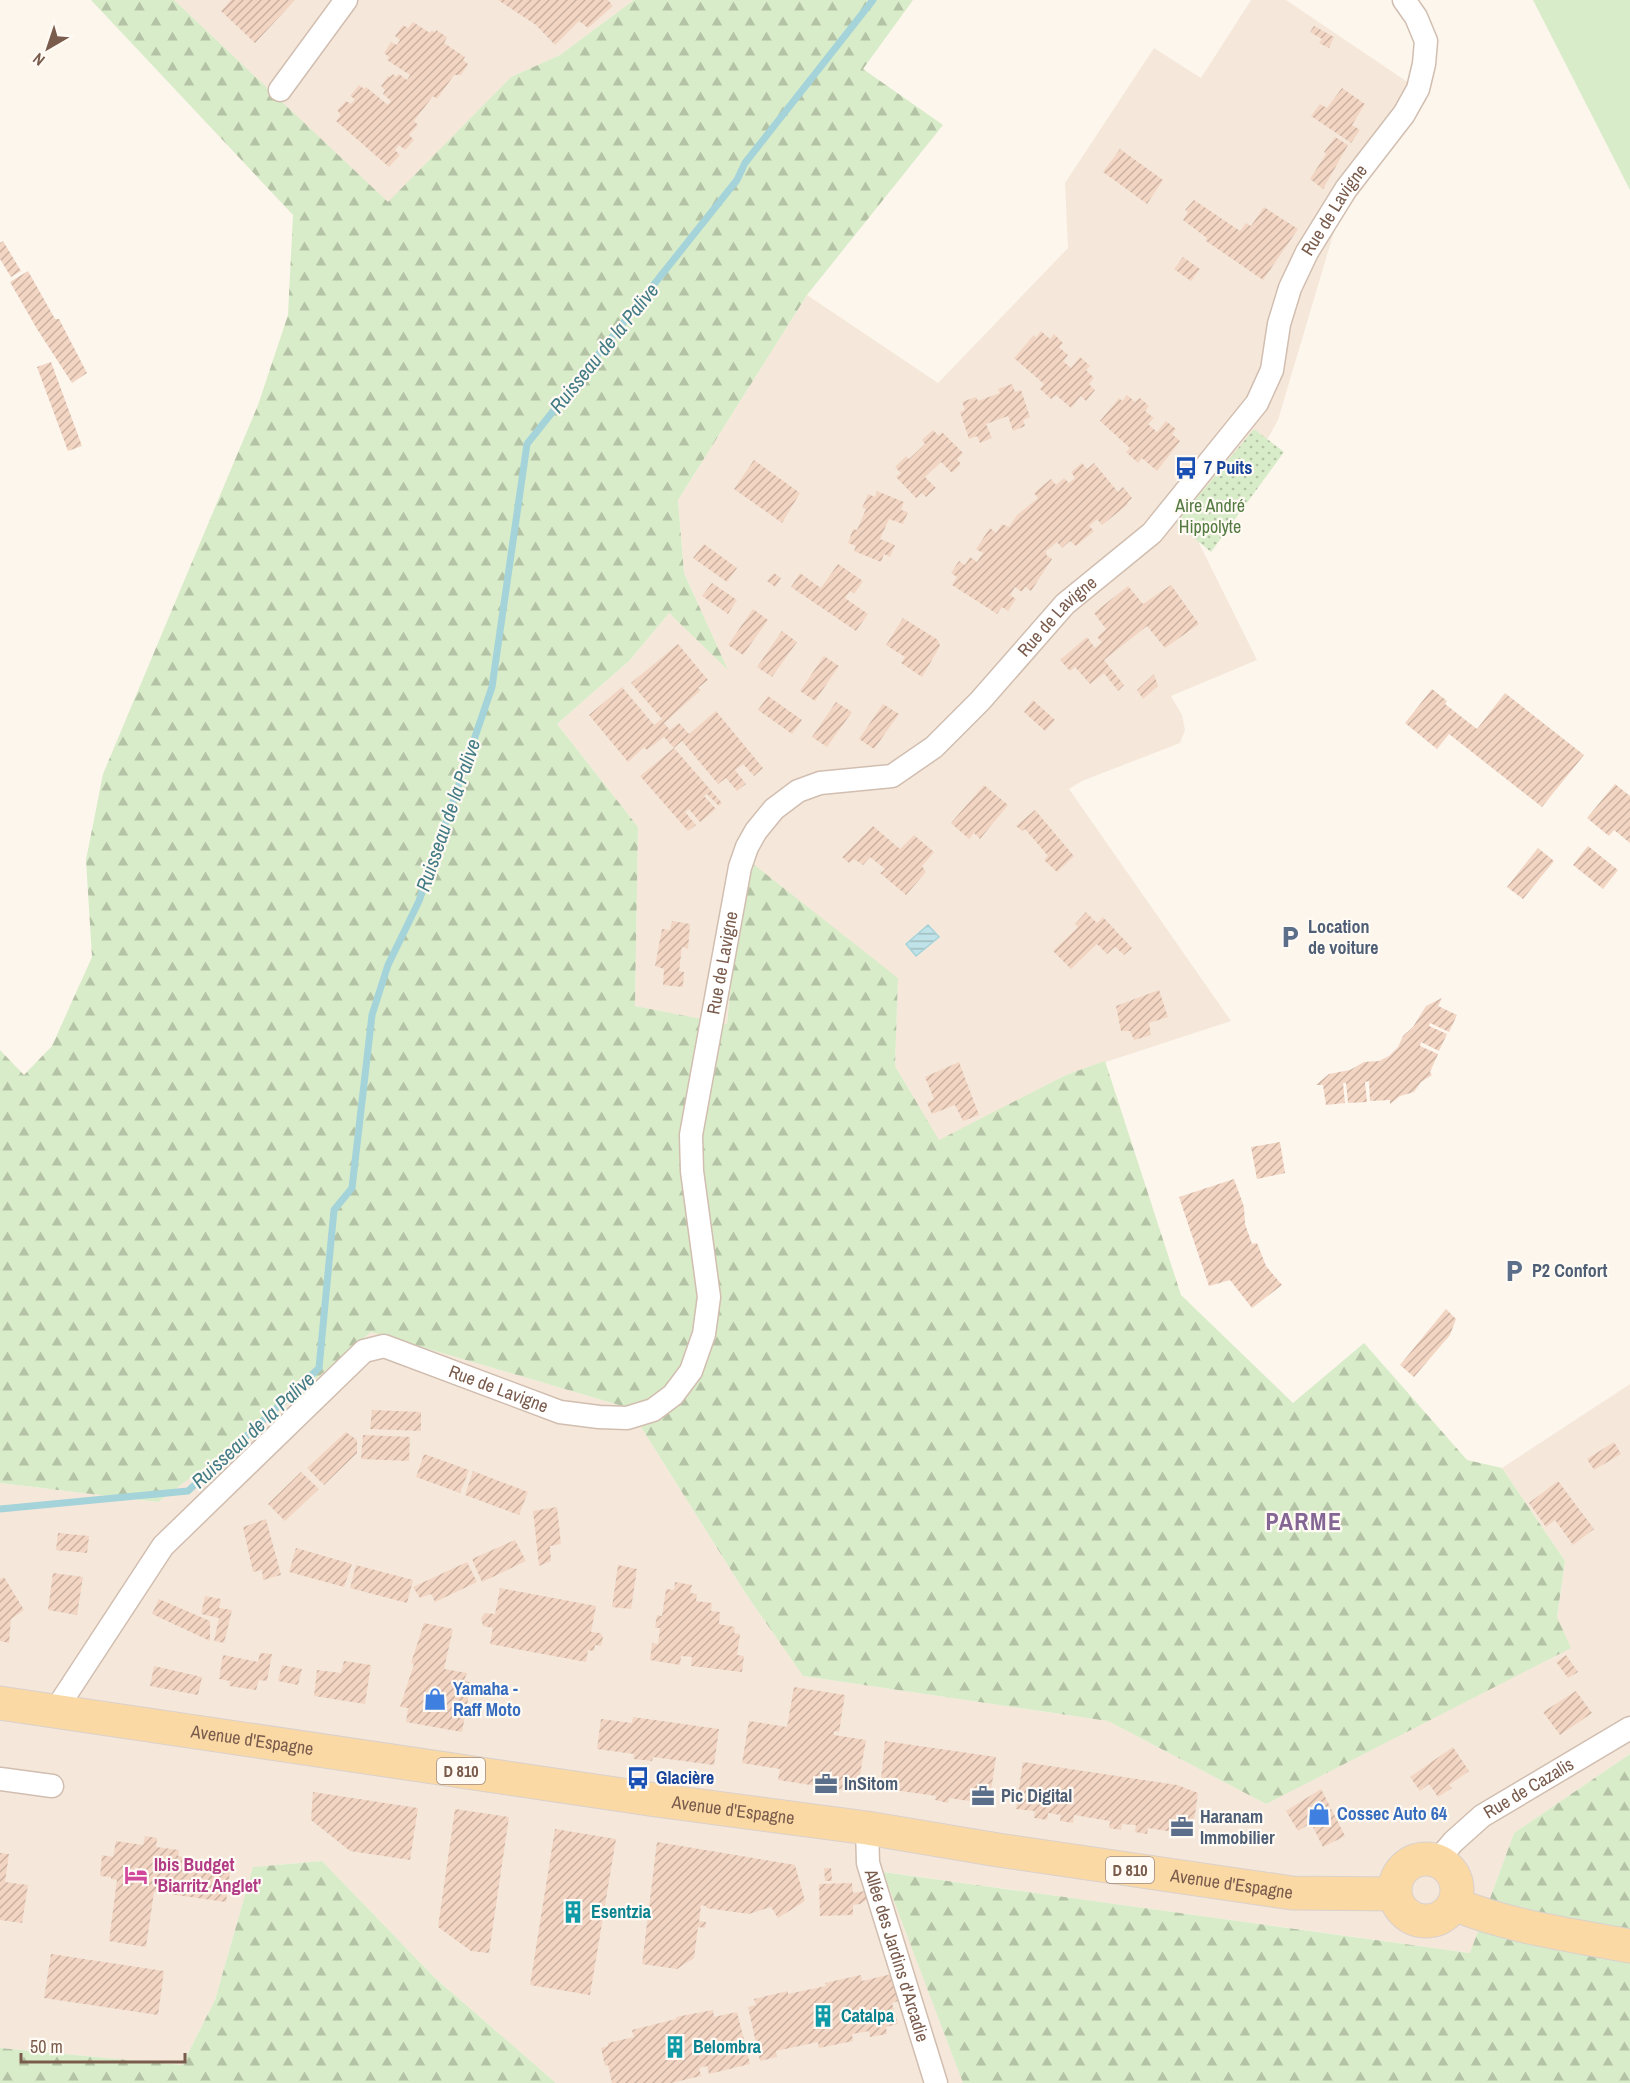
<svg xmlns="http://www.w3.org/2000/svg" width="1630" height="2083" viewBox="0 0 1630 2083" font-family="'Archivo Narrow',sans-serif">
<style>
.residential{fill:#f5e8da}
.grass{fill:#d8ecc9}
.forest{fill:url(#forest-firs)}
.park{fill:url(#park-dots)}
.water{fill:url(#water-rules);stroke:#a5d3da;stroke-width:1.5}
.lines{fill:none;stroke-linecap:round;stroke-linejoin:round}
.stream{stroke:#a5d3da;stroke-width:7}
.building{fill:url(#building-hatch)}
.minor-casing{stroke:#d1beb0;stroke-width:25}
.primary-casing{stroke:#dad1cd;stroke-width:35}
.minor{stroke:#fff;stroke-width:22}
.primary{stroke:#fbd9a5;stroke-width:33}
.labels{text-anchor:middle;stroke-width:4.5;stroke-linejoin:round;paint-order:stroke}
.shield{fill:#fffaf3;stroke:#a28b7f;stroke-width:1.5}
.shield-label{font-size:16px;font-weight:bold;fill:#7a5c4d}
.street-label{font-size:18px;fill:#7a5c4d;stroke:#fffaf3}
.transit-label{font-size:18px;font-weight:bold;fill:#164399;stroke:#fffaf3;text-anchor:start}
.park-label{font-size:18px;fill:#537a41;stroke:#fffaf3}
.service-label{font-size:18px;font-weight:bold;fill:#4e5e75;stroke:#fffaf3;text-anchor:start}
.shop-label{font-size:18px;font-weight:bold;fill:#366cbe;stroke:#fffaf3;text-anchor:start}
.hotel-label{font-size:18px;font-weight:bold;fill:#b23c85;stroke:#fffaf3;text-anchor:start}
.culture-label{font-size:18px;font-weight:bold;fill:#0d838f;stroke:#fffaf3;text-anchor:start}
.water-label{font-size:20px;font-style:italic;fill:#437c86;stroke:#fffaf3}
.district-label{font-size:24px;font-weight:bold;letter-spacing:1.5px;fill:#846695;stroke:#fffaf3}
</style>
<defs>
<pattern id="forest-firs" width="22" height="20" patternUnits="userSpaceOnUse" patternTransform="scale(1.5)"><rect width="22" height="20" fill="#d8ecc9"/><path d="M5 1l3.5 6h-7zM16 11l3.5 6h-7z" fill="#b4c2a5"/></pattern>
<pattern id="park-dots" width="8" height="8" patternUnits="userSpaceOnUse" patternTransform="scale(1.5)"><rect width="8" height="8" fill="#d8ecc9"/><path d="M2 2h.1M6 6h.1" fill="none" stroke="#b4c2a5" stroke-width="1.8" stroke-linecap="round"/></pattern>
<pattern id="water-rules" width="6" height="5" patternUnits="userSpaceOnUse" patternTransform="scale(1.5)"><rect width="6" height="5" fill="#bfe3e8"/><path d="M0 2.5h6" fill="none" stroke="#a0bbbe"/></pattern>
<pattern id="building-hatch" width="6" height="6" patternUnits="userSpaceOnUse" patternTransform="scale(1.5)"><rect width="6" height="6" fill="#f3d5c3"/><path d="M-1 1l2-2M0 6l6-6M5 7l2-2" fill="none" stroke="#cab0a1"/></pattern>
</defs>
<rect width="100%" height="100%" fill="#fdf6ec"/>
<!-- residential -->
<path class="residential" d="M174,0H634L560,55L511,77L388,203Z
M1251,0H1286L1406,81L1426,101L1336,225L1278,420L1252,467L1199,543L1257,660L1171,696L1182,715L1185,730L1180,743L1082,781L1069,789L1231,1021L1066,1075L939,1141L895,1066L898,978L737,922L727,1025L635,1006L638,827L557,724L630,660L669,613L727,668L684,573L678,500L807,295L938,383L1068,248L1065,183L1154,48L1201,78Z
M371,1332L629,1408L746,1594L803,1676L1108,1721L1266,1804L1557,1617L1565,1561L1502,1468L1630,1384V1754L1514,1833L1470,1953L884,1872L963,2083H556L435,1978L322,1861L253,1867L215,2000L182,2065L0,2048V1483L158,1502L270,1418Z"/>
<!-- grass -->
<path class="grass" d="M1533,0H1630V190Z"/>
<!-- forest -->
<path class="forest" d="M91,0H174L388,202L511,77L560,55L634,0H913L863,69L943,125L807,295L678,500L684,573L728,670L669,613L630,660L557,724L638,827L635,1006L727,1024L737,922L752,863L898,978L895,1066L939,1140L1066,1075L1105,1061L1181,1295L1293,1403L1364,1343L1467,1460L1502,1468L1565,1561L1557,1617L1571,1648L1266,1804L1108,1721L803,1676L746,1594L629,1408L371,1332L270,1418L158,1502L0,1483V1050L24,1075L52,1046L92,957L86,860L103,774L258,405L288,315L293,215Z
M1630,1754V2083H963L883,1872L1470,1953L1514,1833Z
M322,1861L435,1978L556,2083H0V2048L182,2065L215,2000L253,1867Z"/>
<!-- park -->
<path class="park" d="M1254,429L1284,452L1211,552L1176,523Z"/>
<!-- water -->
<path class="water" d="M928,925L939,937L916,956L906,944Z"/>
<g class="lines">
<!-- stream -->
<path class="stream" d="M0,1509L188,1491L319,1368L334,1210L352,1188L372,1015L388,965L419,901L492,687L527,444L737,180L745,163L873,0"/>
</g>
<!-- building -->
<path class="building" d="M231,0H295L255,43L221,11Z
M498,0H608L613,6L588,28L579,21L555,45L536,25Z
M413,22L430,33L432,30L435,33L436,30L447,37L444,43L465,57L463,60L468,64L461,75H454L437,99L433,96L414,121L418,125L409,135L414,140L405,150L399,145L395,150L400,155L389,167L336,121L341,115L337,110L346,101L351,104L355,99L350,96L359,85L364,89L366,87L388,105L391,101L383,94L385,90L381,86L386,79L388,76L390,77L393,74L396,77L399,74L407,80L410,75L387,60L389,57L384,53L391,42L397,45L400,40L395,36L403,25L408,28Z
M1314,26L1334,37L1329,48L1319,43L1322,39L1310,32Z
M1342,88L1365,104L1352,125L1360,130L1351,143L1311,116L1320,104L1327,108Z
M1335,137L1348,145L1323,189L1310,179L1326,154L1324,152Z
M1120,149L1163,180L1147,204L1103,172Z
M1194,200L1240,231L1246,223L1251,226L1264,207L1298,229L1263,280L1206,241L1207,238L1183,220L1188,212L1185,210Z
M3,241L21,271L11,277L0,259V243Z
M1183,257L1200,269L1191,281L1174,269Z
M28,271L55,319H59L87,373L72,383L37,329L10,282Z
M1041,331L1050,339L1054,334L1063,343L1059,347L1068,355L1063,361L1071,368L1080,357L1090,366L1086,370L1094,378L1089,384L1095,390L1086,401L1081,396L1071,408L1056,395L1051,399L1040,389L1044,384L1014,358L1034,335L1036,338Z
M51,362L82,446L68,451L37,367Z
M1012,384L1015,392L1021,390L1030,417L1023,420L1025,426L1013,431L1008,416L986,424L992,438L980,443L977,436L969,439L960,412L965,410L962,402L976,397L978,401L1000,393L998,389Z
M1127,395L1135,402L1140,398L1149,406L1145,411L1154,418L1148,424L1157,432L1166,421L1176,429L1172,434L1180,441L1157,471L1142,458L1138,463L1126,452L1130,448L1100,421L1119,398L1122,401Z
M933,430L939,436L942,432L963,453L957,459L961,464L952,473L941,462L925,477L936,488L926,497L922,493L916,498L896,477L901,473L895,467L906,456L909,459L925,444L922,440Z
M754,460L800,493L782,523L734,489Z
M1082,463L1087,469L1094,463L1118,492L1123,487L1132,498L1127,503L1128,504L1102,525L1097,519L1089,526L1094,531L1076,546L1070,541L1062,548L1057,542L1045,552L1047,553L1046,555L1052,559L1031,591L1025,587L1022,592L1015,587L1010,595L1016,599L1008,611L1002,607L997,614L952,585L957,577L951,573L959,561L965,565L970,557L977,562L983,553L976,549L990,528L996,533L1002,524L1009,527L1017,515L1038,498L1034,493L1051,479L1056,485L1064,478L1069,483L1075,478L1071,472Z
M877,491L904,502L901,510L908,512L903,524L889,519L880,539L895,545L890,557L884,554L881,562L854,551L856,546L848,543L853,529L857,530L866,509L862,508L868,494L875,497Z
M704,544L737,568L727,582L693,558Z
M838,564L863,581L854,594L850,591L845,598L868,614L856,631L791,587L800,573L821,588Z
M774,573L781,578L775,587L767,581Z
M712,583L737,600L728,614L702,596Z
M1171,585L1199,624L1165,648L1147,626L1104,660L1124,685L1118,691L1104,673L1090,684L1075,667L1070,671L1060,660L1087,637L1095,648L1102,642L1097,637L1106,629L1094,613L1128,586L1143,604Z
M753,609L768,620L743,655L728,645Z
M903,618L938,640L940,646L922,677L901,663L905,657L886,645Z
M782,631L797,642L772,677L757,667Z
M678,644L708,680L698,688L701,690L664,723L670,730L679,723L689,734L716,711L763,768L754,776L743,764L735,770L746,784L737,791L726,778L718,784L682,741L674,748L664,737L647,750L644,747L628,762L589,715L622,687L654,725L662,719L631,683Z
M824,656L839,666L815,701L800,691Z
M1154,674L1158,686L1143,699L1137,690Z
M1432,689L1447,701L1445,704L1477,729L1505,693L1584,755L1542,807L1449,734L1437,749L1405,723Z
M768,696L802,720L792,734L758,710Z
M1033,700L1055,720L1045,731L1024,712Z
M836,702L852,712L827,747L812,737Z
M883,704L899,714L874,749L859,739Z
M674,748L722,803L719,806L707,794L704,796L716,809L700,822L689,809L685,812L696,825L688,831L640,776Z
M1615,784L1630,796V843L1614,830L1609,836L1587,818Z
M984,785L1008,805L980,839L974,833L969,839L951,823Z
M1035,810L1074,856L1057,872L1044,860L1048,856L1025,829L1022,831L1016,826Z
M873,826L900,849L914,835L934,852L922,866L926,872L906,895L880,873L885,869L870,857L863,865L854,859L849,863L842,857Z
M1588,846L1618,870L1603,889L1573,865Z
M1538,848L1554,861L1523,899L1507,887Z
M1086,912L1097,923L1103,917L1132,948L1124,955L1115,947L1107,954L1097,944L1071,969L1053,951L1078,927L1075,924Z
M672,921L690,924L688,949L682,947L679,971L684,972L683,987L663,985L664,969L655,966L662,929L670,930Z
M1159,990L1168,1017L1149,1023L1151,1035L1134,1040L1130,1031H1121L1116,1006Z
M1442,998L1438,1006L1457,1015L1449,1032L1430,1023L1429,1026L1447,1034L1439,1051L1421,1042L1420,1046L1438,1054L1430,1072L1432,1075L1421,1082L1414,1092L1400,1096L1390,1104V1100L1370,1101L1369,1081L1365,1082L1367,1102L1348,1103L1346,1083H1343L1345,1103L1326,1105L1323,1085H1316L1329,1074L1350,1070L1364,1062L1379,1061L1389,1056L1398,1047L1403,1036L1413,1027L1426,1006Z
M959,1062L979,1115L963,1121L955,1105L932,1114L927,1103L934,1099L925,1077Z
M1280,1142L1285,1173L1257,1179L1251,1147Z
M1234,1179L1244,1207L1245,1224L1252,1244L1257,1243L1266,1266L1282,1285L1252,1308L1230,1280L1209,1286L1179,1197Z
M1446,1309L1456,1319L1450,1335L1414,1377L1400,1365Z
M372,1410L421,1412V1431L370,1429Z
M346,1432L357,1440V1453L324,1485L307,1468Z
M363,1435L410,1437L409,1461L361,1459Z
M1614,1442L1621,1454L1594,1470L1587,1459Z
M424,1454L469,1470L460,1493L416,1477Z
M473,1471L528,1492L519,1515L465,1495Z
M301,1472L319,1489L285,1521L268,1504Z
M1558,1481L1594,1529L1573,1545L1555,1520L1546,1527L1529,1503Z
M557,1507L561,1544L550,1546L551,1561L539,1566L533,1511Z
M266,1519L281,1575L263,1580L262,1570L253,1572L243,1527Z
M58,1533L89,1536L87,1553L56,1550Z
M515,1540L526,1561L482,1582L472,1559Z
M296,1548L352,1564L344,1587L289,1572Z
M467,1562L477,1582L435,1602L431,1594L420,1598L413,1587Z
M356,1565L413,1580L407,1603L350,1588Z
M618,1565L637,1569L631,1609L612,1607Z
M53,1573L83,1577L77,1615L48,1610Z
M4,1577L24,1610L11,1619L9,1643L0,1641V1579Z
M675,1582L692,1585L690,1593L697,1594L696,1601L712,1603L711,1611L720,1612L719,1624L735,1627L734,1633L740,1634L737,1655L744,1656L742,1672L691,1666L692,1657L681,1656L680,1665L650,1660L652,1643L658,1644L660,1628H655L657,1615L662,1616L666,1589L674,1590Z
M500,1588L596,1606L591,1632L600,1633L603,1637L601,1646L595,1645L594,1651L588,1650L586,1662L490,1644L493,1628L483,1626L481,1618L485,1613L495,1614Z
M205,1596L221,1599L219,1608L232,1610L224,1643L214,1641L219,1618L201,1614Z
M159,1599L210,1621V1641L152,1614Z
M424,1623L453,1629L444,1669L467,1673L464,1680L471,1683L462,1732L406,1722L408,1708L400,1707L414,1664L411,1663Z
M260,1653L272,1654L267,1681L259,1680L256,1690L229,1686L230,1681L219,1679L223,1655L258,1662Z
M1566,1655L1578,1672L1568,1678L1556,1662Z
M344,1661L371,1665L365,1704L314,1696L317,1670L341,1673Z
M282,1665L302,1669L298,1685L278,1681Z
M154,1666L202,1677L198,1695L150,1686Z
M794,1687L845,1695L839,1732L834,1731V1735L866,1740L857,1792L778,1780L780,1769L742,1763L749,1721L787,1727Z
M1576,1691L1592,1713L1560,1735L1543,1712Z
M633,1717L719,1729L714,1765L653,1757L652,1761L643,1760L633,1759L634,1754L597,1749L601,1719L632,1723Z
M885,1741L996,1757L989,1804L949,1798L948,1803L935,1800L936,1796L880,1788Z
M1453,1747L1469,1771L1449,1785L1452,1788L1438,1797L1429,1784L1420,1791L1410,1777Z
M1023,1762L1177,1785L1198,1793L1192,1835L1148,1828L1147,1834L1135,1832L1136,1825L1122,1824L1121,1830L1109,1828L1110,1821L1074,1815L1073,1823L1060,1821L1061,1815L1048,1813L1047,1820L1034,1818L1035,1811L1016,1809Z
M1321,1789L1345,1836L1323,1847L1311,1823L1298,1831L1286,1811Z
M313,1792L418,1808L410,1860L350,1851L311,1820Z
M455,1809L509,1817L489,1953L471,1951L438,1927Z
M555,1829L616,1839L590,1995L530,1985Z
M145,1836L157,1838L156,1847L179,1850L178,1856L231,1864L226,1902L154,1892L146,1947L109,1941L117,1880L111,1879V1877L100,1876L102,1855L113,1857L116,1841L143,1845Z
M657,1842L795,1865L805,1901L778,1918L771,1907L749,1914L706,1908V1906L701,1905L699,1921L706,1922L705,1928L698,1927L694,1958L677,1969L642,1964Z
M0,1853L9,1854L5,1882L28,1885L22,1923L0,1920Z
M824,1868H831L832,1881H825Z
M852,1883L853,1893L865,1891L868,1899L860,1904L853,1905V1915L820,1916L819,1884Z
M51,1954L164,1971L158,2015L44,1998Z
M892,1974L901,2000L892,2003L898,2024L886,2027L887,2034L870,2037L869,2031L852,2034L853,2041L819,2048L818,2042L776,2051L777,2057L760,2061L748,2007L756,2005L754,1999L788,1991V1994L826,1986L825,1983L861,1975L862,1981Z
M713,2010L714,2017L737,2012L750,2064L709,2074L707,2066L699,2068L701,2076L671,2083H612L608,2065L605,2066L601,2048L608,2046V2043L634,2037L632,2030L676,2019V2017Z"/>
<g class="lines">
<!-- minor casing -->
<g class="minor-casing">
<g id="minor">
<path d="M280,90L346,0"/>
<path id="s1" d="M55,1711L163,1546L364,1351L384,1346L560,1412L599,1417L627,1418L653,1410L673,1395L691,1371L704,1334L709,1297L692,1171L691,1135L740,867L747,847L756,831L774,809L798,791L820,783L892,776L934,747L980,701L1065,604L1152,533L1257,403L1272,370L1279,324L1290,288L1307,252L1346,189L1404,114L1418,89L1424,64L1426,41L1416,17L1404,0"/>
<path d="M0,1779L52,1786"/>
<path id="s2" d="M867,1828L868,1863L936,2083"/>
<path id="s3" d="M1437,1861L1453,1842L1482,1816L1630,1728"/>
</g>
</g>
<!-- primary casing -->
<g class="primary-casing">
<g id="primary">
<path id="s4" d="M0,1703L656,1800L867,1828L998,1850L1292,1893L1395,1894"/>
<circle cx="1426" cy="1890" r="31"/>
<path d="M1454,1904C1510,1927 1571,1935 1630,1946"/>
</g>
</g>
<!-- minor -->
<use href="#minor" class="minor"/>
<!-- primary -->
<use href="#primary" class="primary"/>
</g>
<!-- icons -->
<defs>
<g id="bus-bare" transform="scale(1.8)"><path d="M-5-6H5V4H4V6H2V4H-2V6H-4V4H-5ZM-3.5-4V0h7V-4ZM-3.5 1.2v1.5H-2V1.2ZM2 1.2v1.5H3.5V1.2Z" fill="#1a4fb4" stroke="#fffaf3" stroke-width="2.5" paint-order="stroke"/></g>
<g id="parking-bare" transform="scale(1.8)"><path d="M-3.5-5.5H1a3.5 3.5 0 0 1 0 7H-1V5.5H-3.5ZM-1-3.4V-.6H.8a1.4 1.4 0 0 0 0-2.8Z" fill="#5c6f8a" stroke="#fffaf3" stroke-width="2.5" paint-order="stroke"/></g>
<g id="shop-bare" transform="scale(1.8)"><path d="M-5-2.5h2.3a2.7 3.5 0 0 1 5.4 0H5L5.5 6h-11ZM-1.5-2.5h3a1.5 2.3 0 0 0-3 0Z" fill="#3f7fe0" stroke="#fffaf3" stroke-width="2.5" paint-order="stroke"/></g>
<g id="office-bare" transform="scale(1.8)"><path d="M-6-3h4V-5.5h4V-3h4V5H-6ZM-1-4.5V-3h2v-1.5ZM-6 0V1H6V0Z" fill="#5c6f8a" stroke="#fffaf3" stroke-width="2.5" paint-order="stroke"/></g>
<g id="hotel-bare" transform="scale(1.8)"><path d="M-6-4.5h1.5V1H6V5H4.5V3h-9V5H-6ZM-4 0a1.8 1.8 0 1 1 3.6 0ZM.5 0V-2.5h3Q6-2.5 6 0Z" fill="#d1479c" stroke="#fffaf3" stroke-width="2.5" paint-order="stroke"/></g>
<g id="building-bare" transform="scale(1.8)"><path d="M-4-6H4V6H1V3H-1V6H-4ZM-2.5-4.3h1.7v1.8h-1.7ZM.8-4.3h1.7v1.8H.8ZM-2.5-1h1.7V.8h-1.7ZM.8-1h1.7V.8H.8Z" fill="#0f9aa8" stroke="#fffaf3" stroke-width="2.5" paint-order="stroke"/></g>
</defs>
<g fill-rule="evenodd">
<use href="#bus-bare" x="1186" y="468"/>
<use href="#parking-bare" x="1290" y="937"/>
<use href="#parking-bare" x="1514" y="1271"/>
<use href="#shop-bare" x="435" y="1699"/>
<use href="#bus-bare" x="638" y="1778"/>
<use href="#office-bare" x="826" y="1784"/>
<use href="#office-bare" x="983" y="1796"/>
<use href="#shop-bare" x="1319" y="1814"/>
<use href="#office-bare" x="1182" y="1827"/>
<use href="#hotel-bare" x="136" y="1875"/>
<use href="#building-bare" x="573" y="1912"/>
<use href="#building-bare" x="823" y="2016"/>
<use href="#building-bare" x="675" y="2047"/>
</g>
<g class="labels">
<!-- shield labels -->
<g class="shield">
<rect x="437" y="1758" width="48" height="26" rx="4.5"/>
<rect x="1106" y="1857" width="48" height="26" rx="4.5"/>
</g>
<g class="shield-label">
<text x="461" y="1777">D 810</text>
<text x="1130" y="1876">D 810</text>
</g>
<!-- street labels -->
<g class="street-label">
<text dy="6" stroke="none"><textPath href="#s1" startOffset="2276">Rue de Lavigne</textPath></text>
<text dy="6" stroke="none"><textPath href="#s1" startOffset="1772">Rue de Lavigne</textPath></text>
<text dy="6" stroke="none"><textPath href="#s1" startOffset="1250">Rue de Lavigne</textPath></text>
<text dy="6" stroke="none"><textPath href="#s1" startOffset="620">Rue de Lavigne</textPath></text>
<text dy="6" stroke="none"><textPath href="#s4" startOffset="255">Avenue d'Espagne</textPath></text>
<text dy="6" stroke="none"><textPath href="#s3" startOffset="118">Rue de Cazalis</textPath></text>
<text dy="6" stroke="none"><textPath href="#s4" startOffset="741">Avenue d'Espagne</textPath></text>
<text dy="6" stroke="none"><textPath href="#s4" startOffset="1245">Avenue d'Espagne</textPath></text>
<text dy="6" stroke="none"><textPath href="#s2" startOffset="132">Allée des Jardins d'Arcadie</textPath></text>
</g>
<!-- transit labels -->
<g class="transit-label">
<text x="1204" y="474">7 Puits</text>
<text x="656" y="1784">Glacière</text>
</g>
<!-- park labels -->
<g class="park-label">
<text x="1210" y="512">Aire André<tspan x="1210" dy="21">Hippolyte</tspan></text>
</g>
<!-- service labels -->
<g class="service-label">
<text x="1308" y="933">Location<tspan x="1308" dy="21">de voiture</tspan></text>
<text x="1532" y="1277">P2 Confort</text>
<text x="844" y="1790">InSitom</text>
<text x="1001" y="1802">Pic Digital</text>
<text x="1200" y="1823">Haranam<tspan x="1200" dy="21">Immobilier</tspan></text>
</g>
<!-- shop labels -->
<g class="shop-label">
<text x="453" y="1695">Yamaha -<tspan x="453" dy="21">Raff Moto</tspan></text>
<text x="1337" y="1820">Cossec Auto 64</text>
</g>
<!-- hotel labels -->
<g class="hotel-label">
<text x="154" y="1871">Ibis Budget<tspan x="154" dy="21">'Biarritz Anglet'</tspan></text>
</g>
<!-- culture labels -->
<g class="culture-label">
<text x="591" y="1918">Esentzia</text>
<text x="841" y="2022">Catalpa</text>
<text x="693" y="2053">Belombra</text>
</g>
<!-- water labels -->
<g class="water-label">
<text transform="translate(604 348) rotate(-51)" y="7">Ruisseau de la Palive</text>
<text transform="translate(448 815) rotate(-71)" y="7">Ruisseau de la Palive</text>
<text transform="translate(253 1430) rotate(-43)" y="7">Ruisseau de la Palive</text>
</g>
<!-- district labels -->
<g class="district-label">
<text x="1304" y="1530">PARME</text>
</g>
</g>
<!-- north arrow -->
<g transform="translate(48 48) rotate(219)" stroke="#fffaf3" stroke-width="4.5" paint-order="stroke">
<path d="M0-4.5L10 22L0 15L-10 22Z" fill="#7a5c4d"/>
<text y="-9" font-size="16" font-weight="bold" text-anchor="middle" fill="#7a5c4d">N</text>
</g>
<!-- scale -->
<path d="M21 2053v9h164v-9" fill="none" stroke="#7a5c4d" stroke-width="3"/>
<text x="30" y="2053" font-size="18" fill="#7a5c4d" stroke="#fffaf3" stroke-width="4.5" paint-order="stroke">50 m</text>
</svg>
